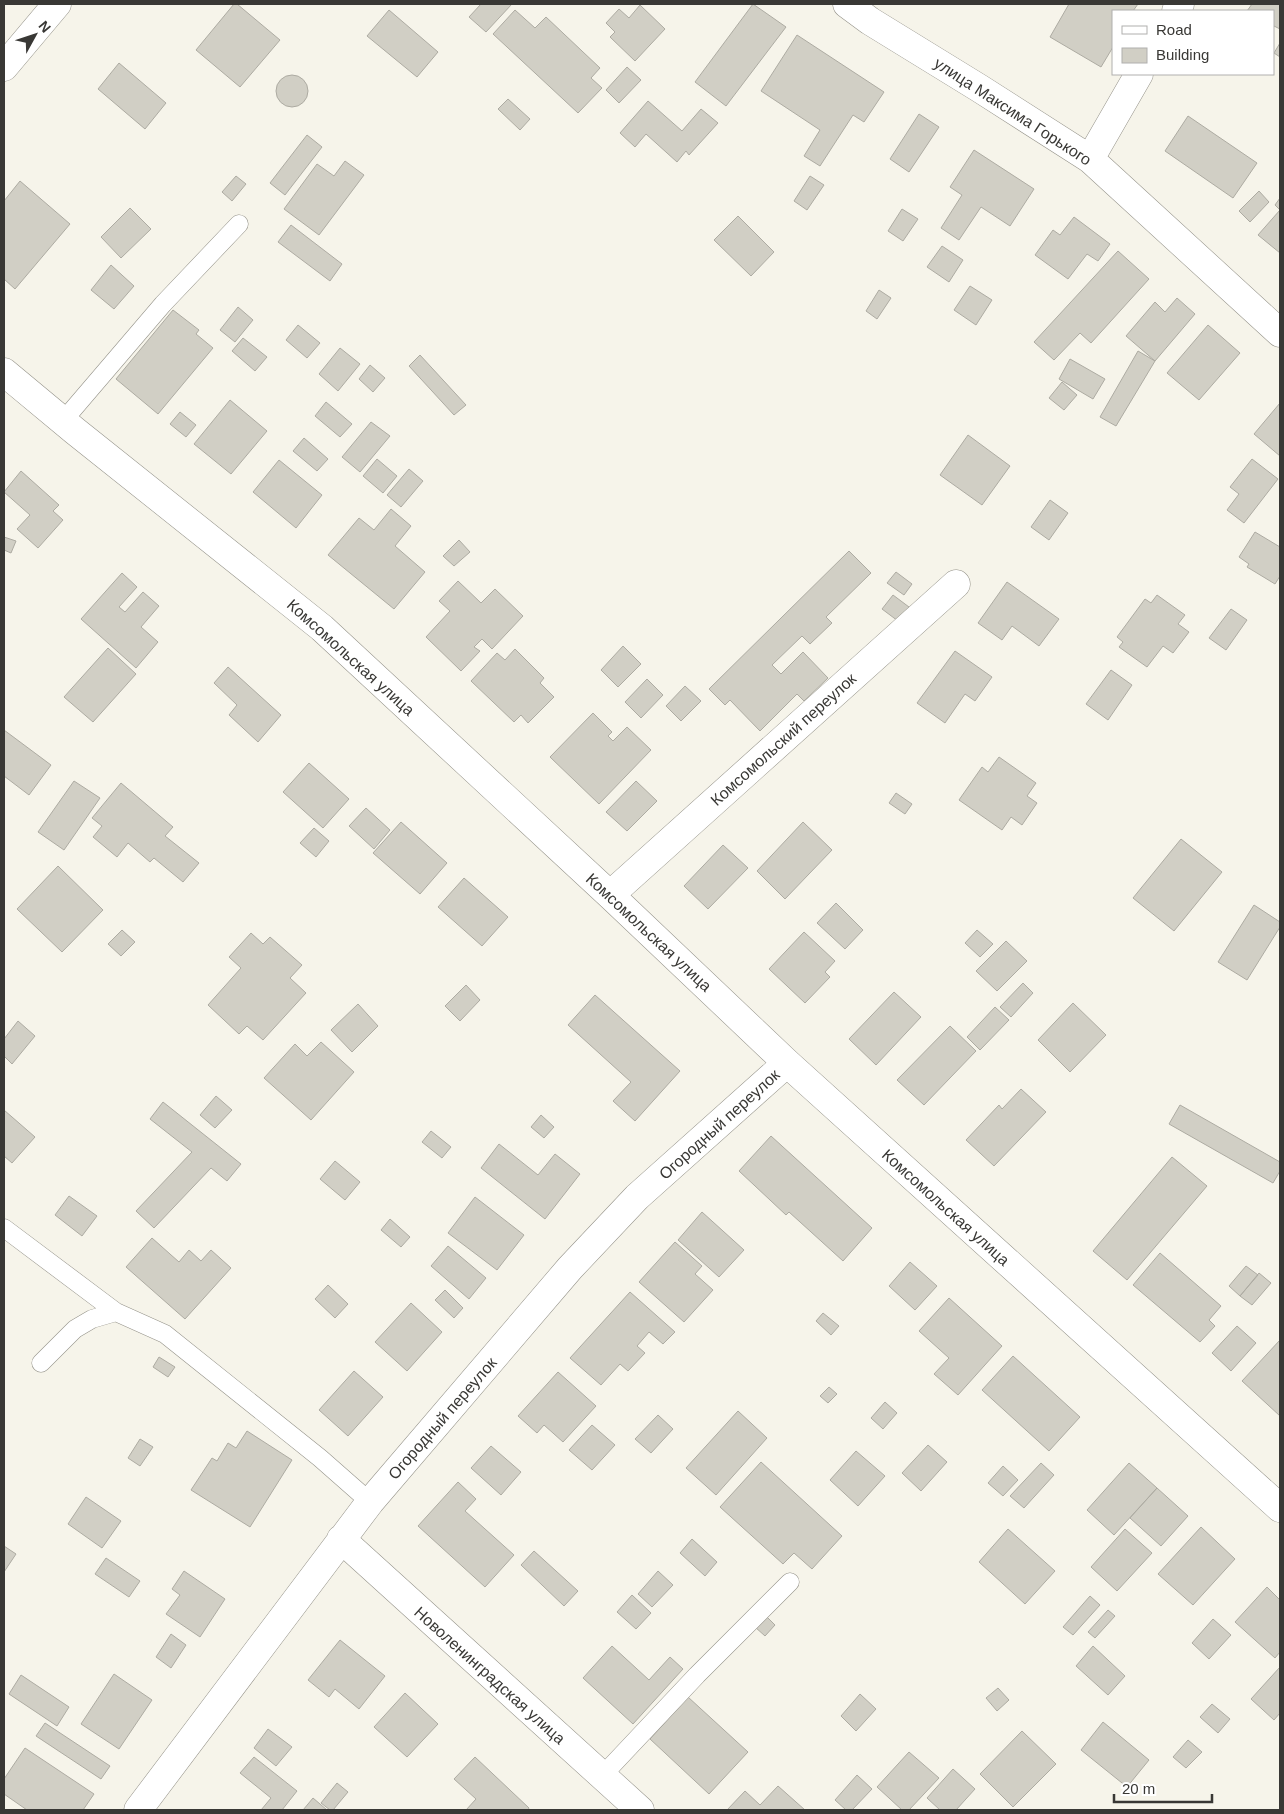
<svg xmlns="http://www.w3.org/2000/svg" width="1284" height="1814" viewBox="0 0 1284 1814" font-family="Helvetica,sans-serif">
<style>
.building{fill:#d1cfc5;stroke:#adaba2}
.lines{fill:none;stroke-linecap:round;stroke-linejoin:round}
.lane-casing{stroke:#949289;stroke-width:19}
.street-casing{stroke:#949289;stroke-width:29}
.secondary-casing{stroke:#949289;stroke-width:29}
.lane{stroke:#fff;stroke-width:18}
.street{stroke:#fff;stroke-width:28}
.secondary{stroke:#fff;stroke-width:28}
.labels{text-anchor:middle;stroke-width:4;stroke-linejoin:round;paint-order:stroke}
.street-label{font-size:16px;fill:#393835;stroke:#fff}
</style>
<rect width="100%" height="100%" fill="#f6f4ea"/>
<!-- building -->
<path class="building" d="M234,4H237L280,40L240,87L196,50Z
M481,4H512L486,32L469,17Z
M753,4L786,27L726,106L695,82Z
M1069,4H1138L1133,11H1113V47L1101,67L1050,37Z
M1252,4H1280V29L1274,26L1273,28V11H1247Z
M640,5L665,29L635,61L610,37L615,32L606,23L619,9L629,18Z
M389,10L438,52L417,77L367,36Z
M515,10L535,28L546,17L600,68L591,78L602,88L578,113L493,34Z
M797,35L884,92L864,122L853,115L820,166L804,156L820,130L761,91Z
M1280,43V57L1274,53Z
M119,63L166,103L145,129L98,89Z
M627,67L641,80L619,103L606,90Z
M276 91a16 16 0 1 1 32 0a16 16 0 1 1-32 0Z
M508,99L530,119L520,130L498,109Z
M648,101L682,131L701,109L718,123L689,155L686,151L677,162L646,134L635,147L620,133Z
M919,114L939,127L909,172L890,159Z
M1188,116L1257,163L1233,198L1165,151Z
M307,135L322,147L285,195L270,183Z
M974,150L1034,189L1010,226L981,207L959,240L941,228L962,195L950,187Z
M345,161L364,175L319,235L284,209L317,164L334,176Z
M236,176L246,184L232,201L222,192Z
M810,176L824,185L807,210L794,201Z
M20,181L70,224L15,289L4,279V201Z
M1259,191L1269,202L1250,222L1239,211Z
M1280,198V253L1258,235L1280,210L1275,205Z
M130,208L151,229L121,258L101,237Z
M902,209L918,219L903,241L888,231Z
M738,216L774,252L751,276L714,240Z
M1074,217L1110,244L1098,261L1087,254L1068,279L1035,255L1053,230L1060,235Z
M291,225L342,264L330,281L278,242Z
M942,246L963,260L949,282L927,267Z
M1118,251L1149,279L1091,343L1080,333L1054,360L1034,342Z
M111,265L134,286L114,309L91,290Z
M970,286L992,300L976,325L954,310Z
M879,290L891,298L877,319L866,311Z
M1177,298L1195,314L1155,361L1126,336L1155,302L1165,312Z
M238,307L253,320L235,342L220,330Z
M173,310L199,330L196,334L213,348L158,414L116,379Z
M298,325L320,343L307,358L286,340Z
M1208,325L1240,353L1199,400L1167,373Z
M243,338L267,357L255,371L232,351Z
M340,348L360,364L338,391L319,374Z
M1138,351L1155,361L1116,426L1100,417Z
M420,355L466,405L454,415L409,366Z
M1070,359L1105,379L1093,399L1059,379Z
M370,365L385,378L373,392L359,379Z
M1062,382L1077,395L1064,410L1049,398Z
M230,400L267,431L231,474L194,444Z
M326,402L352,424L340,437L315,416Z
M1280,403V456L1254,434Z
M180,412L196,425L186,437L170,424Z
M371,422L390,436L360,472L342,457Z
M968,435L1010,466L982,505L940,475Z
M304,438L328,459L317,471L293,451Z
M377,459L397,476L383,493L363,476Z
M1252,459L1278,479L1244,523L1227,510L1239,494L1230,487Z
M279,460L322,495L296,528L253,492Z
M409,469L423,481L401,507L387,495Z
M21,471L59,505L53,511L63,520L38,548L17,529L30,515L4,492Z
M1050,500L1068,513L1049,540L1031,527Z
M391,509L411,526L395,546L425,572L394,609L328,555L359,518L374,530Z
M1255,532L1280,547V576L1275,584L1247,567L1249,564L1239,557Z
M4,537L16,541L11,553L4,550Z
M459,540L470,552L454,566L443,556Z
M849,551L871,573L826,617L832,623L810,644L802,636L772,665L781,674L803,652L828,678L804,701L797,694L760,731L730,700L725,705L709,689Z
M896,572L912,584L904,595L887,583Z
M122,573L137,587L119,607L125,612L143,592L159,606L141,627L158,642L136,668L81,619Z
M458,581L481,603L495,589L523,616L492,649L482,639L474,647L480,651L461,671L426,637L450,611L439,601Z
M1007,582L1059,619L1039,646L1012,626L1002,640L978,623Z
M893,595L909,607L898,621L882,609Z
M1157,595L1185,615L1178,624L1189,632L1173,653L1163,646L1147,667L1119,647L1123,642L1117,637L1145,599L1151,603Z
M1231,609L1247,620L1226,650L1209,638Z
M623,646L641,664L618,687L601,670Z
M108,648L136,674L93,722L64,697Z
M515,649L544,678L540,683L554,697L528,723L521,715L514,722L471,681L497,653L505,660Z
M955,651L992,677L975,701L965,694L945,723L917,703Z
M228,667L281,715L258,742L229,715L237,705L214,683Z
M1111,670L1132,685L1108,720L1086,704Z
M647,679L663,695L641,718L625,702Z
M685,686L701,701L681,721L666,706Z
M593,713L612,732L608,736L613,741L627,727L651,750L599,804L550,757Z
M4,730L51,765L29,795L4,776Z
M999,757L1036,783L1027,796L1037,803L1022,825L1011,817L1002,830L959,800L982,767L988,772Z
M309,763L349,799L323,828L283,792Z
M74,781L100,798L64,850L38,832Z
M636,781L657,801L627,831L606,812Z
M121,783L173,827L165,836L199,863L183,882L154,858L150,862L128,843L117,857L93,837L102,826L92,818Z
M896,793L912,804L905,814L889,803Z
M366,808L390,830L374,849L349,826Z
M401,822L447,863L420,894L373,853Z
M803,822L832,850L785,899L757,871Z
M314,828L329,841L316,857L300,843Z
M1181,839L1222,872L1174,931L1133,898Z
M723,845L748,868L708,909L684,886Z
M58,866L103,910L62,952L17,909Z
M464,878L508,917L482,946L438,907Z
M836,903L863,930L845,949L817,923Z
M1254,905L1280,922V927L1247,980L1218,962Z
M122,930L135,942L121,956L108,944Z
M977,930L993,944L980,957L965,943Z
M804,932L835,961L825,972L830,977L805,1003L769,969Z
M251,933L263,944L270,937L302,965L290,978L306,993L263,1040L247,1026L239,1034L208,1005L241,968L229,957Z
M1006,941L1027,961L997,991L976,971Z
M1023,983L1033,993L1011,1017L1000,1007Z
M466,985L480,1000L460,1021L445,1006Z
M894,992L921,1017L876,1065L849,1039Z
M595,995L680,1071L635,1121L613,1101L631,1082L568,1025Z
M1073,1003L1106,1035L1070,1072L1038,1040Z
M358,1004L378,1026L352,1052L331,1030Z
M995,1007L1009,1020L980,1050L967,1037Z
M18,1021L35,1036L12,1064L4,1056V1039Z
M950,1026L976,1051L924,1105L897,1080Z
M321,1042L354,1072L311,1120L264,1078L295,1044L307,1056Z
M1021,1089L1046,1112L994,1166L966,1140L999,1105L1002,1109Z
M216,1096L232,1110L215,1128L200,1115Z
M163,1102L241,1164L227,1181L211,1168L154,1228L136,1211L192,1152L150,1119Z
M1180,1105L1280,1162V1171L1273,1183L1169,1124Z
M4,1110L35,1137L12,1163L4,1156Z
M541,1115L554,1127L544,1138L531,1127Z
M431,1131L451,1147L442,1158L422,1142Z
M771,1136L872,1228L843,1261L789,1212L786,1215L739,1171Z
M499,1144L538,1175L555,1154L580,1174L545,1219L481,1168Z
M1172,1157L1207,1186L1127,1280L1093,1251Z
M335,1161L360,1182L345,1200L320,1179Z
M69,1196L97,1216L82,1236L55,1215Z
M475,1197L524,1235L497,1270L448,1233Z
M702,1212L744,1250L719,1277L678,1240Z
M390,1219L410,1237L401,1247L381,1230Z
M152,1238L179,1262L189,1250L201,1261L211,1250L231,1268L185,1319L126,1267Z
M675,1242L702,1266L695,1274L713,1290L684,1322L639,1282Z
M448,1246L486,1278L469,1299L431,1266Z
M1160,1253L1221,1306L1209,1320L1215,1326L1200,1342L1133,1285Z
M910,1262L937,1286L915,1310L889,1286Z
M1246,1266L1258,1275L1240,1296L1229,1286Z
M1259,1273L1271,1283L1252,1305L1240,1296Z
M328,1285L348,1304L335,1318L315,1299Z
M445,1290L463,1308L454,1318L435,1300Z
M630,1292L675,1332L663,1344L649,1332L637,1346L645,1353L628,1371L620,1364L601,1385L570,1358Z
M949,1298L1002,1346L958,1395L934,1374L949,1358L919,1331Z
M411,1303L442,1332L407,1371L375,1342Z
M823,1313L839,1326L831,1335L816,1321Z
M1237,1326L1256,1343L1231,1371L1212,1353Z
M1280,1340V1416L1242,1381Z
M1013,1356L1080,1417L1049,1451L982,1390Z
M159,1357L175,1367L168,1377L153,1367Z
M354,1371L383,1397L348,1436L319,1410Z
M558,1372L596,1406L563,1442L544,1425L537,1433L518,1416Z
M829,1387L837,1394L828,1403L820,1396Z
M885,1402L897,1413L883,1429L871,1418Z
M738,1411L767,1438L716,1495L686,1468Z
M658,1415L673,1429L651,1453L635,1439Z
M592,1425L615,1445L592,1470L569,1450Z
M247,1431L292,1460L250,1527L191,1490L212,1458L217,1461L228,1443L236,1448Z
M140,1439L153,1447L140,1466L128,1458Z
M928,1445L947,1462L921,1491L902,1473Z
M491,1446L521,1472L501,1495L471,1468Z
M856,1451L885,1476L858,1506L830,1480Z
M761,1462L842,1536L812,1569L794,1553L783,1564L720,1507Z
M1041,1463L1054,1475L1024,1508L1010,1496Z
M1129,1463L1157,1488L1114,1535L1087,1510Z
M1003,1466L1018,1480L1003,1496L988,1483Z
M458,1482L476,1499L465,1511L514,1555L485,1587L418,1526Z
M1157,1488L1188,1516L1161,1546L1130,1518Z
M86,1497L121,1521L102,1548L68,1524Z
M1201,1527L1235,1559L1193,1605L1158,1574Z
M1008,1529L1055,1571L1025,1604L979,1562Z
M1125,1529L1152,1553L1117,1591L1091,1567Z
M692,1539L717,1562L705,1576L680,1553Z
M4,1546L16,1554L4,1572Z
M534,1551L578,1591L564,1606L521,1565Z
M106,1558L140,1581L129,1597L95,1574Z
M184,1571L225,1599L200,1637L166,1614L180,1595L172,1589Z
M658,1571L673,1585L652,1607L638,1594Z
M1267,1587L1280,1600V1652L1275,1658L1235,1622Z
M632,1595L651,1613L636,1629L617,1612Z
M1090,1596L1100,1605L1073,1635L1063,1627Z
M1108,1610L1115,1616L1095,1638L1088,1632Z
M765,1615L775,1625L765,1636L755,1627Z
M1213,1619L1231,1635L1209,1659L1192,1643Z
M171,1634L186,1645L171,1668L156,1657Z
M340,1640L385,1676L359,1709L335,1689L329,1697L308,1680Z
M612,1646L649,1680L670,1657L683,1669L633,1724L583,1678Z
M1093,1646L1125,1676L1108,1695L1076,1666Z
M1280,1667V1713L1274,1720L1251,1699Z
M114,1674L152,1700L119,1749L81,1724Z
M21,1675L69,1707L57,1726L9,1694Z
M998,1688L1009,1700L997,1711L986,1698Z
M405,1693L438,1724L407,1757L374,1727Z
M860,1694L876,1709L856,1731L841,1716Z
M688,1697L748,1752L709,1794L650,1739Z
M1212,1704L1230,1719L1218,1733L1200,1717Z
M1103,1722L1149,1760L1127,1787L1081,1750Z
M45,1723L110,1766L101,1779L36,1736Z
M268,1729L292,1747L276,1766L254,1748Z
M1022,1731L1056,1764L1013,1807L980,1774Z
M1188,1740L1202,1752L1186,1768L1173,1757Z
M25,1748L94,1794L83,1810H27L4,1794V1779Z
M909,1752L939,1778L909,1810H902L877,1787Z
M254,1757L297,1791L282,1810H261L271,1798L240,1773Z
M475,1757L529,1808L528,1810H466L476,1799L454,1779Z
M953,1769L975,1789L956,1810H940L927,1798Z
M857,1775L872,1789L852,1810H846L835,1800Z
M337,1783L348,1792L333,1810H330L321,1803Z
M778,1786L805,1810H727L745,1791L760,1805Z
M313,1798L327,1810H303Z"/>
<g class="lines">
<!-- lane casing -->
<g class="lane-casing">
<path id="lane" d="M63,421L163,304L239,224
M4,1228L116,1312L165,1334L320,1458L370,1502
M41,1363L75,1329L92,1319L116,1312
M602,1776L697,1675L790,1582"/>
</g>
<!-- street casing -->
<g class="street-casing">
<path id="street" d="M847,4L870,21L979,88L1090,159L1280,333
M1176,11L1180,4
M1090,159L1139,74
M4,372L75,431L322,628L610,895L787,1063L1280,1508
M610,895L956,584
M341,1539L640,1810
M138,1810L370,1502L570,1268L637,1197L787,1063"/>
</g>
<!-- secondary casing -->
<g class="secondary-casing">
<path id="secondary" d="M4,67L57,4"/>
</g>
<!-- lane -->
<use href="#lane" class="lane"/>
<!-- street -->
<use href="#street" class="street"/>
<!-- secondary -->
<use href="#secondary" class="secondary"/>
</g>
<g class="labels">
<!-- street labels -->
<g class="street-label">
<text transform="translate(1013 111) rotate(33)" y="6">улица Максима Горького</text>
<text transform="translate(351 657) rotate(42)" y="6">Комсомольская улица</text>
<text transform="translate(783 739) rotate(-42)" y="6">Комсомольский переулок</text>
<text transform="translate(649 932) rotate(43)" y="6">Комсомольская улица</text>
<text transform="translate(719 1124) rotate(-42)" y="6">Огородный переулок</text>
<text transform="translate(946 1207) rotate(42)" y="6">Комсомольская улица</text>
<text transform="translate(442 1418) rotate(-49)" y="6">Огородный переулок</text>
<text transform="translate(490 1675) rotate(42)" y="6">Новоленинградская улица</text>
</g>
</g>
<!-- border -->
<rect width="1284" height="1814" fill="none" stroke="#393835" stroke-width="10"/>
<!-- legend -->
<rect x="1112" y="10" width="162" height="65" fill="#ffffff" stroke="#b0afae"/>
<rect x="1122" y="26" width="25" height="8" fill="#ffffff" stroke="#b0afae"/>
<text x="1156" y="35" font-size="15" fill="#393835">Road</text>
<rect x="1122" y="48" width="25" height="15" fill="#d1cfc5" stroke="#b0afae"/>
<text x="1156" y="60" font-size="15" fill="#393835">Building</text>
<!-- north arrow -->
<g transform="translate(35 35) rotate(50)" stroke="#ffffff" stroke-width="4" paint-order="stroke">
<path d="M0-4L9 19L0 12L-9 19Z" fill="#393835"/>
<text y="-8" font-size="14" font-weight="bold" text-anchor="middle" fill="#393835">N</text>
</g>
<!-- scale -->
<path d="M1114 1794v8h98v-8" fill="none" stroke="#393835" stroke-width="2.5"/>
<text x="1122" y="1794" font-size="15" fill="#393835" stroke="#ffffff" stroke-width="4" paint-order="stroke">20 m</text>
</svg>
